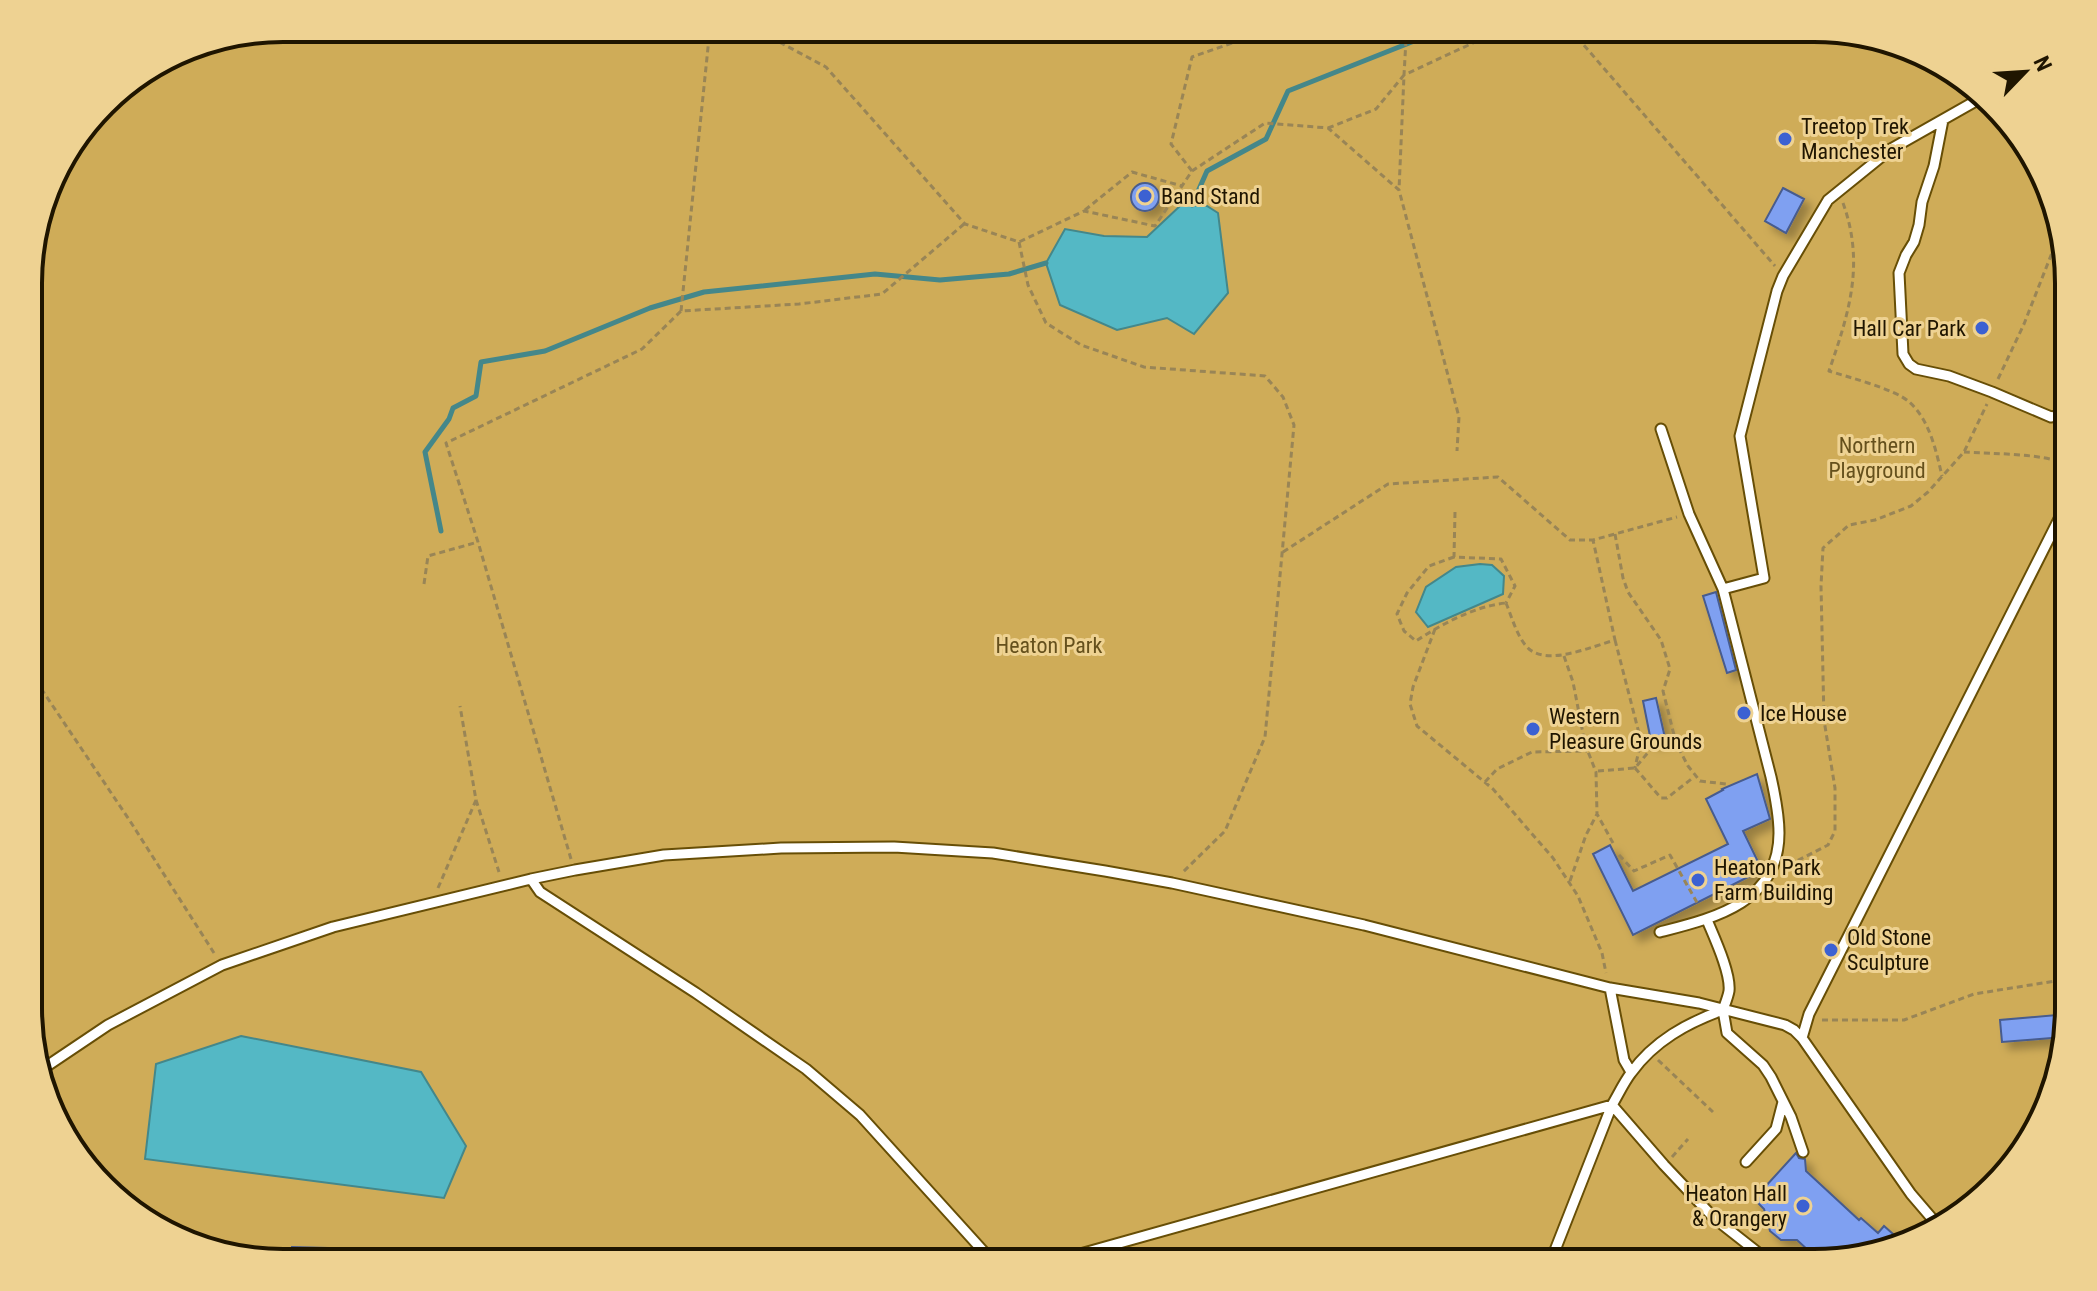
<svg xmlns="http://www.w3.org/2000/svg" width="2097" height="1291" viewBox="0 0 2097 1291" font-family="'Roboto Condensed',sans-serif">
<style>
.green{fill:#cfac58}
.water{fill:#54b8c5;stroke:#44878a;stroke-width:2}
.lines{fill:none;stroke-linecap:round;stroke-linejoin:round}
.stream{stroke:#44878a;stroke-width:5}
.building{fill:#7fa0f1;stroke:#475b8e;stroke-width:2;filter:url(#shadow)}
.service-casing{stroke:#674e06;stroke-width:13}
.path{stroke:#998556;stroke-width:3;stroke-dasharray:6 4;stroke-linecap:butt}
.service{stroke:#fff;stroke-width:9}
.poi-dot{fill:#3c61d2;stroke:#eed292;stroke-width:3}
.labels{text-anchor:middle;stroke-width:6;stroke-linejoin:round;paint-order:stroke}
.poi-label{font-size:22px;fill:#1f1500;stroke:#eed292;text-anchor:start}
.park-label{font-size:22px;fill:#65501c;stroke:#eed292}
.rim{fill:none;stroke:#1f1500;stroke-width:4}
</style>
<defs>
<filter id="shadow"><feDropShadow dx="7" dy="7" stdDeviation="4" flood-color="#0004"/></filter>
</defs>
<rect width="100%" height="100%" fill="#eed292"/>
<!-- green -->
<path class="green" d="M283,28H1814L1895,41L1955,71L2035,155L2068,266V1024L2026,1149L1942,1229L1830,1262L283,1263L202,1250L142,1220L71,1149L30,1040V251L55,170L115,92L186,47Z"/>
<!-- water -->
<path class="water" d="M1181,205L1207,206L1218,213L1228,293L1194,334L1167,318L1117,330L1060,305L1046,263L1065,229L1104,236L1147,237Z
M1480,564L1492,565L1504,576L1503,594L1428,627L1416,612L1426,587L1456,567Z
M241,1036L421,1072L466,1146L444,1198L145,1159L156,1064Z"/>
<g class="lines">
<!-- stream -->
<path class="stream" d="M1192,205L1207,171L1266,139L1288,91L1447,28
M441,531L425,452L449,419L453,408L476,396L481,362L545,351L650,308L704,292L875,274L940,280L1009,274L1046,263"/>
</g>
<!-- building -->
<path class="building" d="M1131 197a14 14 0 1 1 28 0a14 14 0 1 1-28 0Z
M1783,188L1804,199L1786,233L1765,221Z
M1716,592L1736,670L1727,673L1703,596Z
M1656,698L1665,738L1651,741L1643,701Z
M1757,774L1770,819L1743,831L1762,870L1633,935L1593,854L1610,845L1633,891L1728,844L1706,799L1723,790L1722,789Z
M2068,1014V1024L2064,1037L2002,1042L2000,1020Z
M1796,1153L1799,1158L1805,1159L1806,1171L1859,1220L1861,1218L1878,1233L1884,1226L1901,1241L1830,1262H1821L1797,1240H1781L1770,1231L1764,1209L1754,1199Z
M292,1247L365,1249V1263H292Z"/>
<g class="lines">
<!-- service casing -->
<g class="service-casing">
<path id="service" d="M1943,120L1934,166L1922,202L1919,225L1914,242L1906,255L1899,273L1903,354L1909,364L1916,369L1949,376L1992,392L2051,417C2059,416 2064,413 2068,405
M1661,429L1689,514L1723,589L1764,578L1740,436L1777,291L1783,276L1828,200L1891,149L1981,98
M531,879L540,892L696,993L806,1069L860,1115L994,1263
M1707,920C1714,937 1731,973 1729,991C1728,997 1725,1004 1723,1010C1687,1023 1654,1041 1631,1073C1624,1082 1618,1095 1612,1105L1664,1165L1714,1218L1770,1262
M1660,932C1714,918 1779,903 1779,833C1779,814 1775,795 1771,777L1723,589
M1610,988L1624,1060L1631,1072
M1723,1010L1727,1033L1763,1065L1771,1077L1791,1117L1803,1152
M1802,1038L1809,1014L2068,501
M41,1070L108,1025L222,965L333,927L531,879L575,870L664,855L781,848L894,847L993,853L1105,871L1172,883L1364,925L1610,988L1699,1003L1785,1025L1794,1030L1802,1038L1911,1194L1941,1229
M1746,1162L1776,1129L1783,1102
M1048,1263L1612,1105L1550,1263"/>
</g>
<!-- path -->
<path class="path" d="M753,28L826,67L965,224L1019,242L1084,211L1155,226L1192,171L1265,123L1328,128L1399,190L1459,417L1457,451
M1328,28L1336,33L1406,40L1404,75L1475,42L1491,28
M1574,28L1582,43L1775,266
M1408,37L1415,28
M1406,40L1434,28
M1328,128L1376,109L1404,75L1399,190
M1192,171L1171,144L1192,57L1269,30L1270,28
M1843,203C1865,264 1849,313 1829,371C1848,377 1894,389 1908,401C1929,418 1936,450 1942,476
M1085,210L1132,172L1182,186
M1019,242L1028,285L1046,323L1081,345L1144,367L1265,376L1283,397L1294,425L1265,737L1225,831L1183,872
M681,311L710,28
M1998,379L2024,324L2059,235
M2059,429L2062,444L2059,461
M1964,452C1993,454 2044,453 2068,465
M1455,512L1454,557L1501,559L1515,586L1506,603
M1615,534L1623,578L1628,592L1661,640L1670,669L1663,691L1676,743L1688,766L1700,781L1726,784
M1283,552L1388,484L1498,477L1570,540H1593L1677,517
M1454,557L1429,566L1407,593L1397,614L1404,631L1416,641C1442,624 1475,606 1506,603
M424,584L428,556L478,542
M1506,603C1512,617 1517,638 1529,649C1549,666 1593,646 1615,640L1593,540
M1435,629L1413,687L1410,704L1417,726L1493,789L1553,858L1578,896L1602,953L1606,973
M1615,640L1641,741L1635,768
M1564,656L1573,682L1585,744L1596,772L1597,814L1613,843
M30,672L130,821L214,953
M1635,768L1661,798H1667L1694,777
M1598,771L1635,768L1651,749L1676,743
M1485,782L1497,769L1532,752L1587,751
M476,800L499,872
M1619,855L1634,871L1670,855L1699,906
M571,859L478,542L446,443L642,349L681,311L799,304L882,294L964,224
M1789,865L1828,845L1835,831V788L1824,720L1821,586L1823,548L1849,525L1875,520L1911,506L1928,492L1964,452L1987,404
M1570,881L1586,835L1597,814
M438,888L476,800L460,706
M1822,1020H1904L1974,994L2068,979
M1658,1060L1713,1112
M1672,1157L1688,1139"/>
<!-- service -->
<use href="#service" class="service"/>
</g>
<!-- markers -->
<g class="poi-dot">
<circle cx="1785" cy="139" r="8"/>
<circle cx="1145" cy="196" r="8"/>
<circle cx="1982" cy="328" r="8"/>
<circle cx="1744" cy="713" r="8"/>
<circle cx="1533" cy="729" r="8"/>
<circle cx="1698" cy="880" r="8"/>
<circle cx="1831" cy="950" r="8"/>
<circle cx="1803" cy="1206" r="8"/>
</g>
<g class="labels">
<!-- poi labels -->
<g class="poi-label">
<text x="1801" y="134">Treetop Trek<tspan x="1801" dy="25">Manchester</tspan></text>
<text x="1161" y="204">Band Stand</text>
<text x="1966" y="336" text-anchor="end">Hall Car Park</text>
<text x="1760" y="721">Ice House</text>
<text x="1549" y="724">Western<tspan x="1549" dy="25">Pleasure Grounds</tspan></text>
<text x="1714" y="875">Heaton Park<tspan x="1714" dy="25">Farm Building</tspan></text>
<text x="1847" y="945">Old Stone<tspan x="1847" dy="25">Sculpture</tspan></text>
<text x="1787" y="1201" text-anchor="end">Heaton Hall<tspan x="1787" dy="25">&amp; Orangery</tspan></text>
</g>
<!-- park labels -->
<g class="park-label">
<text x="1877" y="453">Northern<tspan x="1877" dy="25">Playground</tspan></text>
<text x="1049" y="653">Heaton Park</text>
</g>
</g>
<!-- crop -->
<path d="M0 0H2097V1291H0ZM283 42H1814A241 241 0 0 1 2055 283V1008A241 241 0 0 1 1814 1249H283A241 241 0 0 1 42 1008V283A241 241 0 0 1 283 42Z" fill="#eed292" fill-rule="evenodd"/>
<path class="rim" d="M283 42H1814A241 241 0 0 1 2055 283V1008A241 241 0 0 1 1814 1249H283A241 241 0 0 1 42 1008V283A241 241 0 0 1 283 42Z"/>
<!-- north arrow -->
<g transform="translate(2025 72) rotate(65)" stroke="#eed292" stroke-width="6" paint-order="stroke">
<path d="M0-6L14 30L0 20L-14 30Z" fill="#1f1500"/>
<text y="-12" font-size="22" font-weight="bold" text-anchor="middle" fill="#1f1500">N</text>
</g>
</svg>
